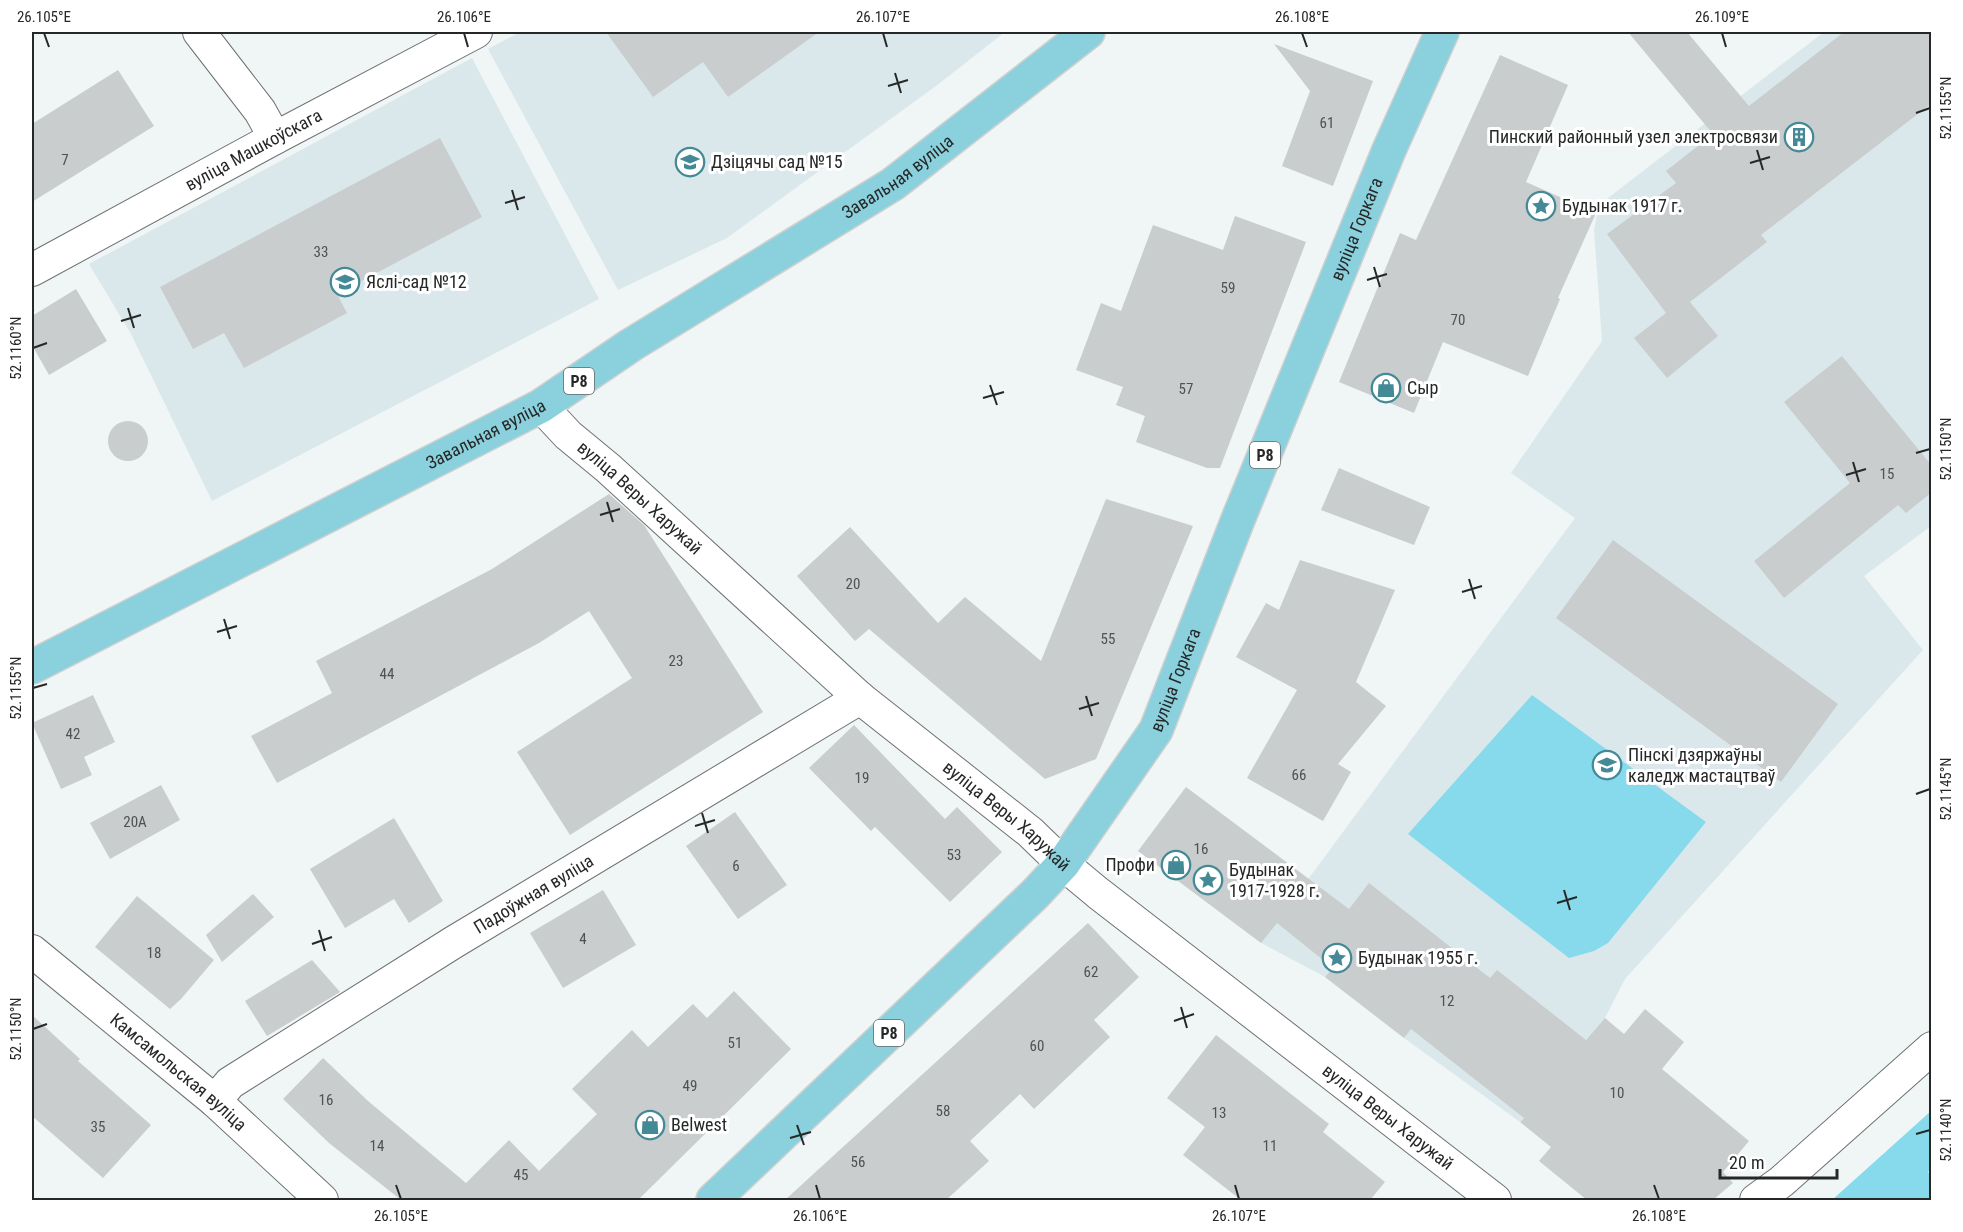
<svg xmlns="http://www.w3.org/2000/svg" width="1963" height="1232" viewBox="0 0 1963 1232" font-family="'Roboto Condensed',sans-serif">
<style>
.built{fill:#dbe8eb}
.green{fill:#86daeb}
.building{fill:#c9cdce}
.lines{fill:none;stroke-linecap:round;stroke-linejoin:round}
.street-casing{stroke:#6d7172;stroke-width:34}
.primary-casing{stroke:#cfd0d0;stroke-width:36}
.street{stroke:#fff;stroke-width:32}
.primary{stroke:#8bd1dd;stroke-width:33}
.ticks{fill:none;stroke:#262828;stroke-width:2}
.labels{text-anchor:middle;stroke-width:6;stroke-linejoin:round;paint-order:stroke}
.number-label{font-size:15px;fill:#4f5152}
.shield{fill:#fff;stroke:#676868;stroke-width:1.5}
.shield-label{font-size:16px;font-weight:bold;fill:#262828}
.poi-label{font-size:18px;fill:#262828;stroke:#fff;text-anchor:start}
.street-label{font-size:18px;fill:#262828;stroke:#fff}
.neatline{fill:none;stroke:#262828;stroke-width:2}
.ticks-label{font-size:15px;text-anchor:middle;fill:#262828}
</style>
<rect width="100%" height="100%" fill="#f0f5f6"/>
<!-- built -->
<path class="built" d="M520,32H1005L936,86L727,238L618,290L488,49Z
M1824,32H1931V526L1864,576L1923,650L1625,979L1605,1018L1573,1055L1520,1122L1404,1038L1325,977L1261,943L1575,518L1511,473L1602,341L1594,230L1598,210L1608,198Z
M472,58L599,299L212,501L131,334L89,264Z"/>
<!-- green -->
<path class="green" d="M1532,695L1706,822L1608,943L1594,951L1569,958L1408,834Z
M1931,1111V1169L1928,1172L1931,1176V1200H1832Z"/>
<!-- building -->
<path class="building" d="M606,32H819L728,97L703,62L653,97Z
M1628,32H1687L1749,106L1844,32H1932V103L1761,235L1767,242L1690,302L1718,336L1667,378L1634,338L1666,313L1607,234L1676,183L1666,171L1713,134Z
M1274,44L1373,81L1333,186L1282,166L1310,91Z
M1500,55L1568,85L1526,182L1596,213L1558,298L1560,299L1528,376L1443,342L1414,413L1339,382L1400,233L1416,240Z
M118,70L154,126L32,202V124Z
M440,138L482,217L337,294L347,313L244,368L224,333L193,349L160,287Z
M1235,216L1306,242L1220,468H1207L1136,442L1145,416L1116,405L1123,387L1076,370L1101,303L1121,311L1153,225L1223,250Z
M76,289L107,341L49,375L32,345V316Z
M1842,356L1932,466V492L1906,513L1898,505L1784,598L1754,561L1850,483L1784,402Z
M108 441a20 20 0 1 1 40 0a20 20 0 1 1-40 0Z
M1339,468L1430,507L1414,545L1321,510Z
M609,494L644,525L763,712L570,835L517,752L632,678L589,611L539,643L277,783L251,736L332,693L316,661L492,569Z
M1106,499L1193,526L1096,759L1045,779L869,629L855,641L797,576L850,527L938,623L965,597L1041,661Z
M1613,540L1838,704L1781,782L1556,618Z
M1300,560L1395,590L1356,682L1386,706L1338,764L1351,772L1323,821L1247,778L1297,690L1236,657L1266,603L1279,610Z
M93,695L115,742L84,757L92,775L61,789L32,723Z
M854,725L945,819L957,807L1002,852L950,902L875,827L871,831L809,768Z
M161,785L180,820L110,859L90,823Z
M1186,787L1349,909L1369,883L1490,978L1497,970L1586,1040L1605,1018L1624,1034L1645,1009L1684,1042L1662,1069L1749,1141L1723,1172L1733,1183L1713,1200H1587L1539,1161L1551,1147L1520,1122L1524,1118L1411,1029L1404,1038L1325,977L1333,968L1277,923L1261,943L1138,851Z
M735,812L787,885L738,919L686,846Z
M394,818L443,901L409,923L394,899L345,928L310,869Z
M603,890L636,945L563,988L530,933Z
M253,894L274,917L222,962L206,935Z
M137,896L214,960L181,999L170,1009L95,947Z
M1088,923L1139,977L1094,1020L1110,1037L1034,1109L1020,1094L970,1141L989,1161L946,1200H785Z
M312,960L340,992L267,1036L245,1001Z
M734,991L791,1049L638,1200H401L329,1143L283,1099L323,1058L368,1101L466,1183L509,1140L539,1171L597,1114L572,1089L632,1030L648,1047L693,1004L707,1018Z
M32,1015L80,1059L78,1061L151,1125L103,1178L32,1116Z
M1216,1035L1329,1124L1323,1132L1385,1182L1370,1200H1241L1183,1155L1205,1127L1167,1098Z"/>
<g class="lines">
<!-- street casing -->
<g class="street-casing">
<g id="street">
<path d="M199,32L260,111L275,138"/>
<path id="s1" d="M32,270L275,138L476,32"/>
<path id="s2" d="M541,406L568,435L608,468L860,698L1030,832L1063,864L1098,893L1495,1200"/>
<path id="s3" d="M32,951L215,1101L322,1200"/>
<path id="s4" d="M215,1101L230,1083L454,942L860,698"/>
<path d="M1756,1200L1781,1182L1932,1048"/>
</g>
</g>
<!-- primary casing -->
<g class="primary-casing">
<g id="primary">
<path id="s5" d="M32,667L541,406L631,345L893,184L1088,32"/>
<path id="s6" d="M713,1200L1035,894L1063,864L1156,730L1237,522L1389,150L1442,32"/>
</g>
</g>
<!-- street -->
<use href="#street" class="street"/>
<!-- primary -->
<use href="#primary" class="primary"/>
</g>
<!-- ticks -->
<path class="ticks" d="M44,33L49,47M464,33L468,47M883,33L887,47M1302,33L1307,47M1722,33L1726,47M895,73L901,93M888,86L908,80M1916,113L1930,108M1757,150L1763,170M1750,163L1770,157M512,190L518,210M505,203L525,197M1374,267L1380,287M1367,280L1387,274M128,308L134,328M121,321L141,315M33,348L47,343M990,385L997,405M983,398L1004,392M1916,453L1930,449M1853,462L1859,482M1846,475L1866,469M607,502L613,522M600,515L620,509M1469,579L1475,599M1462,592L1482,586M224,619L230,639M217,632L237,626M33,688L47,684M1086,696L1092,716M1079,709L1099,703M1916,794L1930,789M702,813L708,833M695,826L715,820M1564,890L1570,910M1557,903L1577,897M319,930L325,951M312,944L332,937M1181,1007L1187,1028M1174,1021L1194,1014M33,1029L47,1024M797,1125L804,1145M1916,1134L1930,1130M790,1138L811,1132M396,1185L401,1199M816,1185L820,1199M1235,1185L1239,1199M1654,1185L1659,1199"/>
<!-- icons -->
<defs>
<g id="building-ring" transform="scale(1.5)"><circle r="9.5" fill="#fff" stroke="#448996" stroke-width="1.5"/><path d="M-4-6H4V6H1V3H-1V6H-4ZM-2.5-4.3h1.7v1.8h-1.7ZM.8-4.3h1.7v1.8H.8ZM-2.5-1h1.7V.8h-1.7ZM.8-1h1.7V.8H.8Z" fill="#448996"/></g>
<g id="school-ring" transform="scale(1.5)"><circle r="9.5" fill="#fff" stroke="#448996" stroke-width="1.5"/><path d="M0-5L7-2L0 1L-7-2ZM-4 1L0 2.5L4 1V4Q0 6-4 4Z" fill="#448996"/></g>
<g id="sight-ring" transform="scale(1.5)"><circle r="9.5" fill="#fff" stroke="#448996" stroke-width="1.5"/><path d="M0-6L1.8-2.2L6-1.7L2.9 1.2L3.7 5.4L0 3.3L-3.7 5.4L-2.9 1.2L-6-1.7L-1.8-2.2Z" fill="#448996"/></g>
<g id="shop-ring" transform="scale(1.5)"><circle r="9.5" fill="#fff" stroke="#448996" stroke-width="1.5"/><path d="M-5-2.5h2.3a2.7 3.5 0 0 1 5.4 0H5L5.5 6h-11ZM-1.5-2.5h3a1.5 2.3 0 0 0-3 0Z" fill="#448996"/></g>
<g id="university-ring" transform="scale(1.5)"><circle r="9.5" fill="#fff" stroke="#448996" stroke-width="1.5"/><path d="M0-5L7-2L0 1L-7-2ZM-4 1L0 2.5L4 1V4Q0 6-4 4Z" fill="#448996"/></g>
</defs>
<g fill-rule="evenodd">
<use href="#building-ring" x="1799" y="137"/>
<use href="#school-ring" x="690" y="162"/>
<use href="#sight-ring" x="1541" y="206"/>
<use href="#school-ring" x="345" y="282"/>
<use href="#shop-ring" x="1386" y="388"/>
<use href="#university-ring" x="1607" y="765"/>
<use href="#shop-ring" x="1176" y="865"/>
<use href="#sight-ring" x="1208" y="880"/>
<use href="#sight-ring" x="1337" y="958"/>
<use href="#shop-ring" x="650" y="1125"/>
</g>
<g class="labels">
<!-- number labels -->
<g class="number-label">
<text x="1327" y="128">61</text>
<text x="65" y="165">7</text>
<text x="321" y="257">33</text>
<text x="1228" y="293">59</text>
<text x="1458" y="325">70</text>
<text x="1186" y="394">57</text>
<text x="1887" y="479">15</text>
<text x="853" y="589">20</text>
<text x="1108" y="644">55</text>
<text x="676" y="666">23</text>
<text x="387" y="679">44</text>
<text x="73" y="739">42</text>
<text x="1299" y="780">66</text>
<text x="862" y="783">19</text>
<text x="135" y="827">20А</text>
<text x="1201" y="854">16</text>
<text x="954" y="860">53</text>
<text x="736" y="871">6</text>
<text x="583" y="944">4</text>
<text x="154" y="958">18</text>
<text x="1091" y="977">62</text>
<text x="1447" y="1006">12</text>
<text x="735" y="1048">51</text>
<text x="1037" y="1051">60</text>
<text x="690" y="1091">49</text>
<text x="1617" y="1098">10</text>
<text x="326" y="1105">16</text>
<text x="943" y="1116">58</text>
<text x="1219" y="1118">13</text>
<text x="98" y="1132">35</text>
<text x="377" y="1151">14</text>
<text x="1270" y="1151">11</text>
<text x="858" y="1167">56</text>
<text x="521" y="1180">45</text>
</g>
<!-- shield labels -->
<g class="shield">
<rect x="564" y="368" width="30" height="26" rx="4.5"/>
<rect x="1250" y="442" width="30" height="26" rx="4.5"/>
<rect x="874" y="1020" width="30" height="26" rx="4.5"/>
</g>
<g class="shield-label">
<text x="579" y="387">Р8</text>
<text x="1265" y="461">Р8</text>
<text x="889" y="1039">Р8</text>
</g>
<!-- poi labels -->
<g class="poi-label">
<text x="1778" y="143" text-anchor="end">Пинский районный узел электросвязи</text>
<text x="711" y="168">Дзіцячы сад №15</text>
<text x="1562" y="212">Будынак 1917 г.</text>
<text x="366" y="288">Яслі-сад №12</text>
<text x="1407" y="394">Сыр</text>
<text x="1628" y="761">Пінскі дзяржаўны<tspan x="1628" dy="21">каледж мастацтваў</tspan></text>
<text x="1155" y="871" text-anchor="end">Профи</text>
<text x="1229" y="876">Будынак<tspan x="1229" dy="21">1917-1928 г.</tspan></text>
<text x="1358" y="964">Будынак 1955 г.</text>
<text x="671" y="1131">Belwest</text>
</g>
<!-- street labels -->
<g class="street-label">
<text dy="6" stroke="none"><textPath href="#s1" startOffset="252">вуліца Машкоўскага</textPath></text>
<text dy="6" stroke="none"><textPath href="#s5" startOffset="996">Завальная вуліца</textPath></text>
<text dy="6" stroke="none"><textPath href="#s6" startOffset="1188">вуліца Горкага</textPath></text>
<text dy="6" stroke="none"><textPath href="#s5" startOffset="510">Завальная вуліца</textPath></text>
<text dy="6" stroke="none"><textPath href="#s2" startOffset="135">вуліца Веры Харужай</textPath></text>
<text dy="6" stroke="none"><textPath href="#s6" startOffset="702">вуліца Горкага</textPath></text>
<text dy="6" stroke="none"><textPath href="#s2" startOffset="621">вуліца Веры Харужай</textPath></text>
<text dy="6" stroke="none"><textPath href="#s4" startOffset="381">Падоўжная вуліца</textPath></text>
<text dy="6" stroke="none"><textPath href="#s3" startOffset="190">Камсамольская вуліца</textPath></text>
<text dy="6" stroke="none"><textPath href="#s2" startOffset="1107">вуліца Веры Харужай</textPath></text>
</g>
</g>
<!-- border -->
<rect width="1963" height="1232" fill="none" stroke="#ffffff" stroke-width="66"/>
<!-- scale -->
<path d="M1720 1169v9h117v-9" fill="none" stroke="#262828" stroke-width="3"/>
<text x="1729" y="1169" font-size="18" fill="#262828" stroke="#ffffff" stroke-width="4.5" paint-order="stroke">20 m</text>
<rect x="33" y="33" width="1897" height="1166" class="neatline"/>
<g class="ticks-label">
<text x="44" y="22">26.105°E</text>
<text x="464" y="22">26.106°E</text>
<text x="883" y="22">26.107°E</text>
<text x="1302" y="22">26.108°E</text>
<text x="1722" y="22">26.109°E</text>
<text transform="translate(1946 108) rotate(-90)" y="5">52.1155°N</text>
<text transform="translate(16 348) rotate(-90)" y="5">52.1160°N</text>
<text transform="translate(1946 449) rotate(-90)" y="5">52.1150°N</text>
<text transform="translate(16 688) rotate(-90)" y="5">52.1155°N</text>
<text transform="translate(1946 789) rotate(-90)" y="5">52.1145°N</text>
<text transform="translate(16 1029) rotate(-90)" y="5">52.1150°N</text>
<text transform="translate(1946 1130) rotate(-90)" y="5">52.1140°N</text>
<text x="401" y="1221">26.105°E</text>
<text x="820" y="1221">26.106°E</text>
<text x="1239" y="1221">26.107°E</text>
<text x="1659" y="1221">26.108°E</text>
</g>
</svg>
